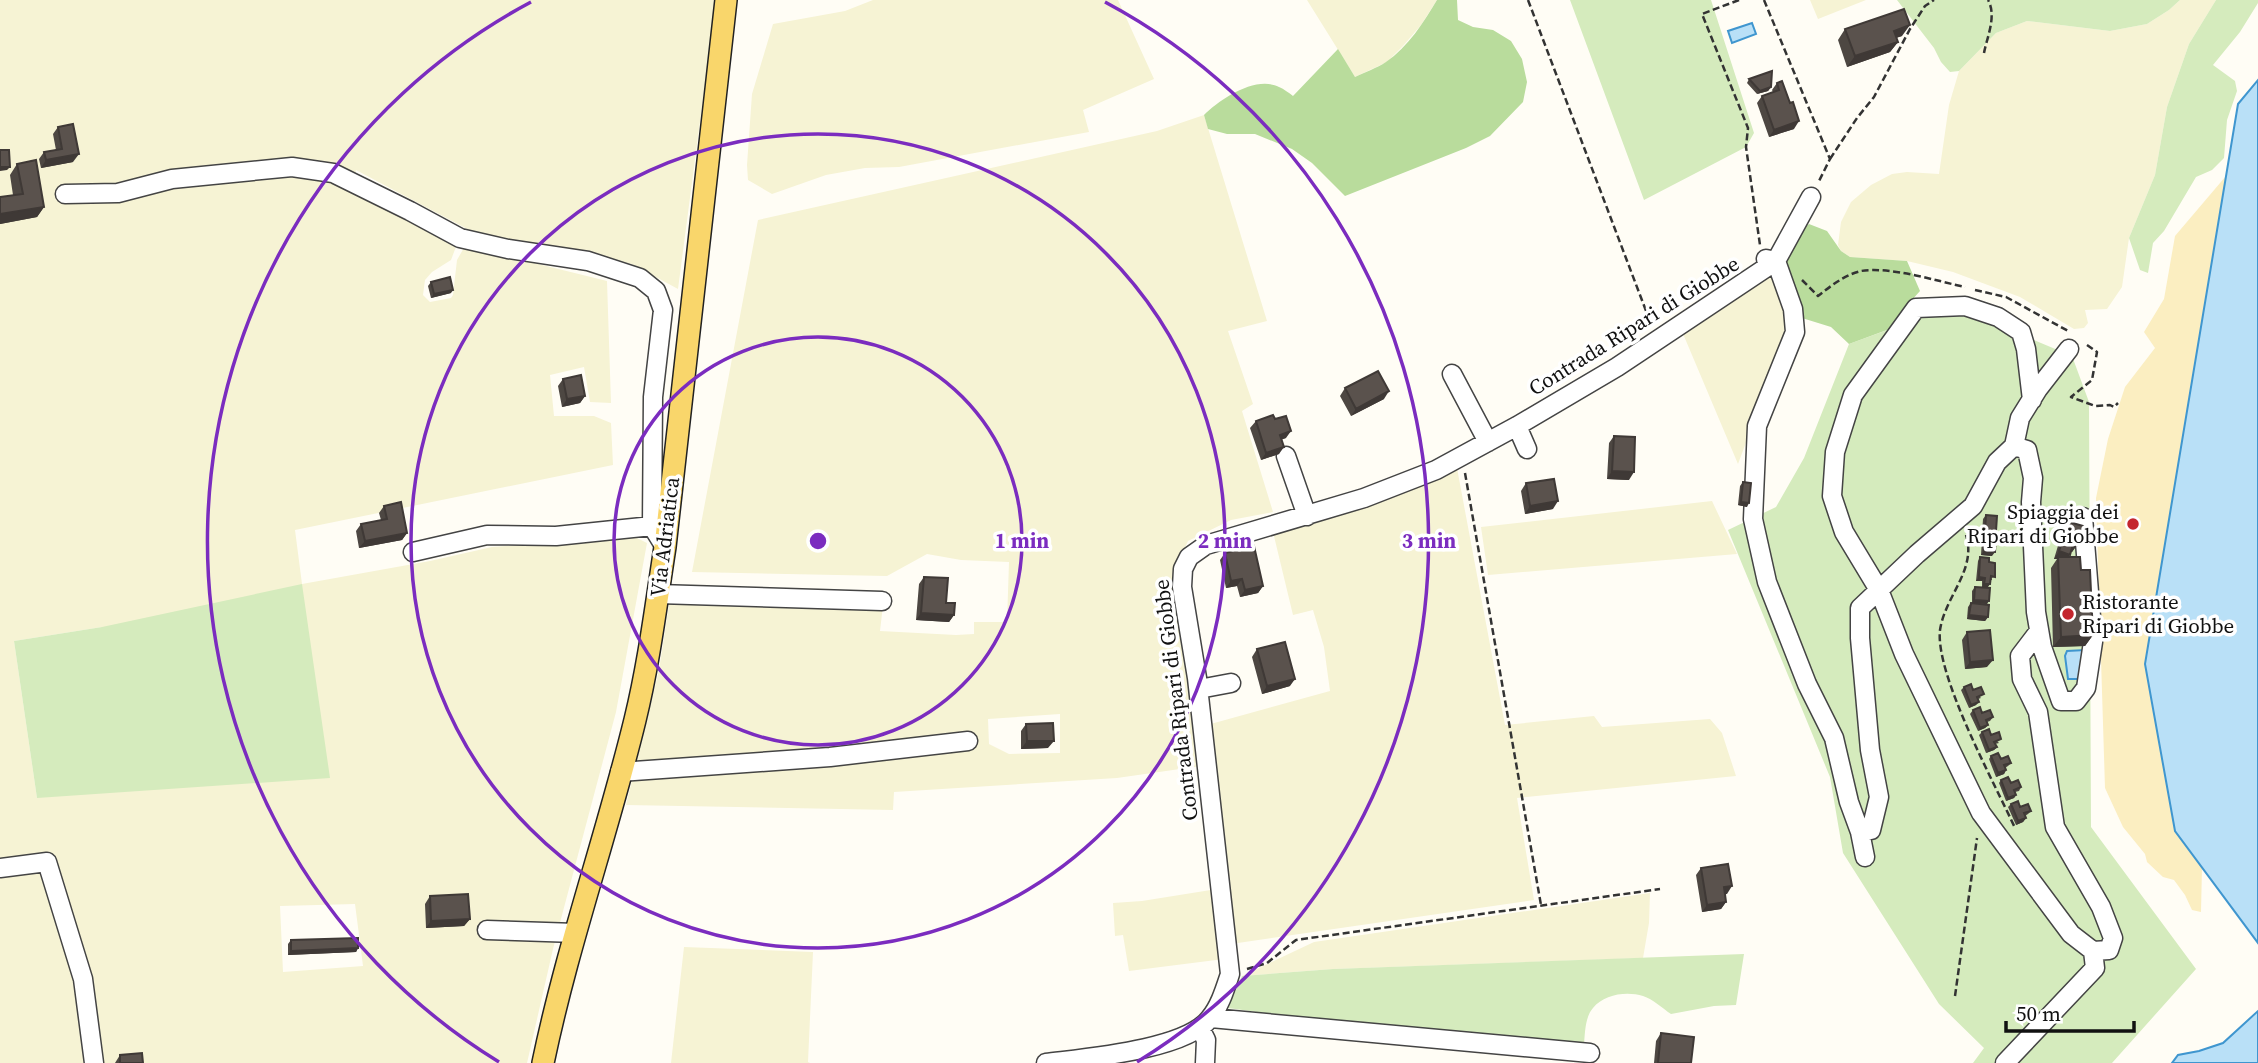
<svg xmlns="http://www.w3.org/2000/svg" width="2258" height="1063" viewBox="0 0 2258 1063" font-family="'Source Serif 4',serif">
<style>
.farmland{fill:#f6f3d4;fill-rule:evenodd}
.green{fill:#d5ebbd}
.forest{fill:#b9dc9c}
.sand{fill:#fbeec1}
.water{fill:#b9e0f7;stroke:#3f96cf;stroke-width:2}
.lines{fill:none;stroke-linecap:round;stroke-linejoin:round}
.minor-casing{stroke:#444;stroke-width:21}
.major-casing{stroke:#222;stroke-width:24}
.path{stroke:#333;stroke-width:2.5;stroke-dasharray:7 3.5;stroke-linecap:butt}
.minor{stroke:#fff;stroke-width:18}
.major{stroke:#f9d66b;stroke-width:21}
.wall{fill:#4d4742}
.shaded-wall{fill:#3f3936}
.building{fill:#5a524d;stroke:#3f3936;stroke-width:2}
.ring{fill:none;stroke:#7b2cbf;stroke-width:3.5}
.poi-dot{fill:#c4262e;stroke:#fff;stroke-width:2.5}
.labels{text-anchor:middle;stroke-width:7;stroke-linejoin:round;paint-order:stroke}
.street-label{font-size:21px;fill:#111;stroke:#fff}
.poi-label{font-size:21px;fill:#111;stroke:#fff;text-anchor:end}
.centre{fill:#7b2cbf;stroke:#fff;stroke-width:3.5}
.ring-label{font-size:21px;text-anchor:middle;font-weight:bold;fill:#7b2cbf;stroke:#fff;stroke-width:7;stroke-linejoin:round;paint-order:stroke}
</style>
<rect width="100%" height="100%" fill="#fffdf5"/>
<!-- farmland -->
<path class="farmland" d="M0,0H716L678,289L632,264L580,252L519,244L471,231L356,170L353,189L457,244L451,260L432,272L425,280L423,295L430,302L451,298L453,295L457,260L465,246L607,281L611,403L590,402L584,367L550,375L554,416H594L611,423L613,465L295,530L302,584L430,561L492,547L635,537L647,543L616,712L553,949L527,1063H0ZM102,627L37,798L14,641ZM355,904L363,966L283,972L280,906Z
M873,0H1118L1154,79L1083,110L1089,132L899,167L865,168L826,175L772,194L748,180L747,165L752,94L773,24L845,11Z
M1307,0H1437L1421,25L1403,46L1387,62L1355,77Z
M1810,0H1866L1818,19Z
M2180,0H2216L2189,44L2167,107L2155,175L2129,238L2122,287L2107,309L2085,310L2088,323L2084,328L2074,329L2020,297L1953,272L1907,261L1850,257L1841,251L1838,245L1841,222L1851,202L1871,185L1892,174L1907,172L1939,174L1949,105L1959,71L1996,33L2027,21L2110,31L2147,24L2169,10Z
M1204,115L1267,321L1228,331L1253,404L1242,411L1273,512L1231,520L1188,541L1172,576L1201,766L1117,778L894,792L893,810L626,805L659,670L670,598L883,605L880,631L956,635L974,634V622H1007L1009,562L961,560L927,554L887,576L692,572L758,220L1157,131ZM1060,714V753L1009,754L989,744L988,719Z
M1768,273L1781,293L1786,322L1783,343L1738,464L1681,329Z
M1457,468L1505,725L1594,716L1602,727L1710,719L1722,733L1736,776L1517,798L1534,900L1231,944L1207,725L1330,691L1324,647L1313,610L1293,615L1273,532Z
M1712,501L1737,554L1488,575L1481,527Z
M1217,889L1224,959L1129,971L1123,935L1115,936L1113,903L1142,901Z
M1650,893L1649,923L1643,958L1333,969L1242,976L1314,942Z
M684,947L813,952L808,1062L810,1063H671Z"/>
<!-- green -->
<path class="green" d="M1570,0H1711L1754,133L1746,147L1644,200Z
M1897,0H2180L2169,10L2147,24L2110,31L2027,21L1996,33L1959,71L1950,72L1941,62L1934,48Z
M2216,0H2258V3L2240,32L2213,65L2235,81L2237,91L2227,120L2224,158L2212,170L2196,177L2164,231L2153,243L2148,273L2140,270L2129,238L2155,175L2167,107L2189,44Z
M1953,306L2072,356L2089,402L2091,827L2196,969L2112,1063H1973L1984,1048L1939,1004L1843,853L1830,777L1728,530L1776,507L1804,458L1849,344Z
M302,584L330,778L37,798L14,641L102,627Z
M1744,954L1736,1005L1714,1006L1671,1014C1662,1008 1653,999 1643,996C1627,991 1604,994 1593,1008C1585,1017 1585,1033 1584,1045L1344,1024L1228,1008L1242,976L1333,969Z"/>
<!-- forest -->
<path class="forest" d="M1437,0H1457L1458,20L1473,27L1493,30L1511,41L1522,59L1527,82L1523,102L1490,136L1466,148L1345,196L1312,163L1292,149L1255,134H1227L1208,129L1204,115C1220,99 1256,75 1279,87C1284,89 1289,93 1293,96L1338,49L1355,77C1365,72 1377,68 1386,62C1408,47 1424,22 1437,0Z
M1809,224L1827,231L1841,251L1850,257L1907,261L1920,291L1911,301L1895,327L1849,344L1831,327L1802,318L1783,259L1793,236Z"/>
<!-- sand -->
<path class="sand" d="M2226,176L2182,438L2174,501L2175,831L2202,867L2201,912L2192,910L2185,895L2174,880L2163,877L2147,862L2145,854L2123,827L2105,788L2096,498L2108,439L2125,387L2155,348L2144,332L2164,299L2175,236Z"/>
<!-- water -->
<path class="water" d="M1752,23L1756,34L1732,43L1728,31Z
M2258,80V943L2175,831L2145,664L2238,104Z
M2085,650L2079,677L2077,679H2068L2065,656L2067,651Z
M2258,1011V1063H2172L2178,1055L2199,1051L2223,1043Z"/>
<g class="lines">
<!-- minor casing -->
<g class="minor-casing">
<path id="minor" d="M65,194L118,193L172,179L292,167L333,173L410,211L460,238L508,249L588,261L640,278L656,291L663,310L653,397L652,526L665,547
M1766,259L1776,261L1793,309L1795,332L1757,426L1753,519L1767,582L1807,684L1834,738L1849,802L1860,832L1865,857
M1452,374L1488,442
M2032,400L2026,349L2021,332L1998,317L1965,306L1916,308L1853,395L1835,452L1832,496L1844,532L1879,590L1904,654L1981,813L2071,934L2093,951L2109,950L2113,938L2101,907L2055,827L2038,712L2022,679L2020,656L2039,631
M1517,426L1527,449
M2014,446L2020,418L2038,389L2069,349
M1286,456L1307,516
M413,552L487,535L556,536L652,526
M658,594L882,601
M1199,689L1231,683
M620,772L830,757L968,741
M1860,832L1871,830L1879,797L1870,750L1860,638V608L1917,554L1973,506L1997,462L2014,446L2027,450L2033,478L2031,502L2036,612L2042,647L2061,701H2076L2086,688L2093,642L2083,517
M0,868L47,862L83,979L94,1063
M487,930L576,933
M1211,1018L1590,1053
M1200,1028L1206,1040L1205,1063
M1046,1063C1085,1058 1186,1050 1210,1018C1220,1006 1225,989 1230,974L1197,678L1182,587L1183,569L1189,557L1206,545L1364,498L1436,470L1517,426L1617,367L1776,261L1811,197
M2005,1063L2095,968L2093,951"/>
</g>
<!-- major casing -->
<g class="major-casing">
<path id="major" d="M543,1063C567,947 607,835 635,720C649,663 656,605 665,547L726,0"/>
</g>
<!-- path -->
<path class="path" d="M1528,0L1651,324
M1739,0L1702,14L1748,128L1746,147L1760,245
M1764,0L1830,159L1819,181
M1984,53C1987,37 1997,16 1988,0
M1830,159L1857,118L1874,97L1910,29L1925,6L1934,0
M1802,280L1818,296C1831,286 1844,275 1861,271C1889,266 1937,281 1965,287
M1975,290L2006,297L2070,332
M2087,345L2097,352L2092,380L2071,397L2095,406L2110,405L2114,407L2118,403
M1465,473L1541,905
M1966,535C1977,570 1945,596 1940,630C1935,675 1995,784 2015,828
M1247,969L1267,963L1296,940L1660,889
M1955,996L1977,838"/>
<!-- minor -->
<use href="#minor" class="minor"/>
<!-- major -->
<use href="#major" class="major"/>
</g>
<!-- wall -->
<path class="wall" d="M1845,29L1902,36L1896,38L1898,42L1890,52L1847,67L1838,40Z
M1749,79L1771,87L1768,91L1757,94L1747,83Z
M1777,83L1794,129L1769,137L1757,103L1762,96L1773,92L1772,90Z
M58,127L73,162L41,168L39,159L44,152L56,150L53,134Z
M17,164L44,207L37,217L0,224V197L13,195L10,175Z
M431,282L451,293L431,298L428,286Z
M563,379L585,396L580,403L562,407L558,386Z
M1345,388L1384,399L1351,416L1340,396Z
M1275,419L1286,438L1282,439L1279,454L1261,460L1250,428L1256,421Z
M1614,436L1629,480L1607,479L1609,443Z
M1743,482L1747,507L1738,505L1740,486Z
M1526,483L1553,509L1525,514L1521,491Z
M384,506L407,533L402,540L359,548L356,531L361,524L381,520L379,513Z
M1986,515L1996,531L1993,535L1982,534L1983,519Z
M2069,522L2077,545L2072,552H2070L2068,557L2081,570L2093,635L2085,646L2053,647L2051,568L2057,559H2054L2063,529Z
M1985,536L1992,556L1981,555L1982,539Z
M1225,553L1263,586L1258,593L1240,597L1237,586L1226,588L1220,560Z
M1980,557L1989,562L1992,580H1990V584L1987,588L1982,587V581H1976L1978,561Z
M924,577L946,603L954,615L949,622L916,620L919,584Z
M1975,587L1987,604L1972,603V591Z
M1971,603L1988,617L1985,621L1967,619L1968,607Z
M1967,632L1987,667L1965,669L1962,640Z
M1257,649L1290,686L1262,694L1252,657Z
M1964,687L1973,690L1981,698L1978,699L1976,705L1969,708L1961,690Z
M1973,710L1993,717L1990,721L1987,722L1988,725L1985,728L1978,731L1970,714Z
M1026,724L1048,748L1021,749V731Z
M1982,732L1991,735L1999,743L1995,744L1997,747L1994,750L1986,753L1979,735Z
M1991,756L2011,763L2008,766L2005,768L2006,770L2004,774L1996,777L1989,759Z
M2001,780L2021,787L2019,791L2015,792L2016,795L2014,798L2006,801L1999,783Z
M2011,804L2031,811L2028,814L2025,816L2026,818L2023,822L2016,825L2008,807Z
M1701,868L1727,894H1725L1726,902L1721,909L1702,912L1696,875Z
M430,896L470,919L464,926L426,928L425,904Z
M291,940L358,948L356,952L288,955V944Z
M1661,1033L1691,1063H1654L1656,1041Z
M120,1055L143,1063H115Z"/>
<!-- shaded-wall -->
<path class="shaded-wall" d="M1910,25L1902,36L1886,41L1894,31Z
M1898,42L1890,52L1847,67L1855,56Z
M1771,87L1768,91L1757,94L1760,91Z
M1799,121L1794,129L1769,137L1774,130Z
M79,154L73,162L41,168L46,160Z
M0,167H10L7,170L0,171Z
M44,207L37,217L0,224V214Z
M453,290L451,293L431,298L434,294Z
M1389,391L1384,399L1351,416L1356,409Z
M585,396L580,403L562,407L567,399Z
M1291,431L1286,438L1275,442L1280,435Z
M1284,447L1279,454L1261,460L1266,453Z
M1612,471L1634,472L1629,480L1607,479Z
M1558,501L1553,509L1525,514L1530,506Z
M1741,502L1749,503L1747,507L1738,505Z
M1985,530L1996,531L1993,535L1982,534Z
M407,533L402,540L359,548L365,541Z
M2073,544L2077,545L2072,552L2068,551Z
M1984,551L1995,552L1992,556L1981,555Z
M2059,551L2070,555L2065,562L2058,557L2057,559H2054Z
M1979,577L1985,578L1982,581H1976Z
M1242,579L1237,586L1226,588L1231,581Z
M1984,584H1990L1987,588L1982,587Z
M1263,586L1258,593L1240,597L1245,590Z
M1974,600L1989,601L1987,604L1972,603Z
M921,613L954,615L949,622L916,620Z
M1969,615L1988,617L1985,621L1967,619Z
M2093,635L2085,646L2053,647L2061,637Z
M1993,660L1987,667L1965,669L1970,662Z
M1295,679L1290,686L1262,694L1267,686Z
M1979,702L1976,705L1969,708L1971,705Z
M1988,725L1985,728L1978,731L1980,728Z
M1027,741H1054L1048,748L1021,749Z
M1997,747L1994,750L1986,753L1989,750Z
M2006,770L2004,774L1996,777L1998,773Z
M2016,795L2014,798L2006,801L2008,798Z
M2026,818L2023,822L2016,825L2018,821Z
M1732,886L1727,894L1719,895L1724,887Z
M1726,902L1721,909L1702,912L1707,905Z
M470,919L464,926L426,928L431,921Z
M358,948L356,952L288,955L291,951Z"/>
<!-- building -->
<path class="building" d="M1904,9L1910,25L1894,31L1898,42L1855,56L1845,29Z
M1772,71L1771,87L1760,91L1749,79Z
M1782,81L1790,103L1793,102L1799,121L1774,130L1762,96L1779,90L1777,83Z
M73,124L79,154L46,160L44,152L62,149L58,127Z
M0,150H9L10,167H0Z
M36,160L44,207L0,214V197L23,194L17,164Z
M450,277L453,290L434,294L431,282Z
M1378,371L1389,391L1356,409L1345,388Z
M581,375L585,396L567,399L563,379Z
M1273,415L1275,419L1286,416L1291,431L1280,435L1284,447L1266,453L1256,421Z
M1614,436L1635,437L1634,472L1612,471Z
M1554,479L1558,501L1530,506L1526,483Z
M1743,482L1751,483L1749,503L1741,502Z
M401,502L407,533L365,541L361,524L387,519L384,506Z
M1986,515L1997,516L1996,531L1985,530Z
M2069,522L2083,526L2077,545L2073,544L2070,555L2059,551Z
M1985,536L1996,537L1995,552L1984,551Z
M1254,546L1263,586L1245,590L1242,579L1231,581L1225,553Z
M1980,557L1989,558V562L1995,563V577L1991,576L1990,584H1984L1985,578L1979,577Z
M2058,557H2080L2081,570H2090L2093,635L2061,637Z
M924,577L948,578L946,603H955L954,615L921,613Z
M1975,587L1990,588L1989,601L1974,600Z
M1971,603L1989,605L1988,617L1969,615Z
M1990,630L1993,660L1970,662L1967,632Z
M1285,642L1295,679L1267,686L1257,649Z
M1971,684L1973,690L1981,687L1984,694L1977,697L1979,702L1971,705L1964,687Z
M1980,707L1982,713L1990,710L1993,717L1986,720L1988,725L1980,728L1973,710Z
M1053,723L1054,741H1027L1026,724Z
M1989,729L1991,735L1999,732L2001,739L1994,742L1997,747L1989,750L1982,732Z
M1998,753L2001,759L2008,756L2011,763L2004,765L2006,770L1998,773L1991,756Z
M2008,777L2011,783L2018,780L2021,787L2014,790L2016,795L2008,798L2001,780Z
M2018,801L2020,807L2028,804L2031,811L2024,813L2026,818L2018,821L2011,804Z
M1728,864L1732,886L1724,887L1726,902L1707,905L1701,868Z
M468,894L470,919L431,921L430,896Z
M358,938V948L291,951V940Z
M1661,1033L1694,1037L1691,1063H1658Z
M142,1053L143,1063H120V1055Z"/>
<!-- distance rings -->
<g class="ring">
<circle cx="818" cy="541" r="204"/>
<circle cx="818" cy="541" r="407"/>
<path d="M499 1062A611 611 0 0 1 531 2M1105 2A611 611 0 0 1 1137 1062"/>
</g>
<!-- markers -->
<g class="poi-dot">
<circle cx="2133" cy="524" r="7"/>
<circle cx="2068" cy="614" r="7"/>
</g>
<g class="labels">
<!-- street labels -->
<g class="street-label">
<text transform="translate(1634 326) rotate(-32)" y="7">Contrada Ripari di Giobbe</text>
<text transform="translate(665 537) rotate(-83)" y="7">Via Adriatica</text>
<text transform="translate(1176 700) rotate(-97)" y="7">Contrada Ripari di Giobbe</text>
</g>
<!-- poi labels -->
<g class="poi-label">
<text x="2119" y="519">Spiaggia dei<tspan x="2119" dy="24">Ripari di Giobbe</tspan></text>
<text x="2082" y="609" text-anchor="start">Ristorante<tspan x="2082" dy="24">Ripari di Giobbe</tspan></text>
</g>
</g>
<circle cx="818" cy="541" r="10" class="centre"/>
<g class="ring-label">
<text x="1022" y="548">1 min</text>
<text x="1225" y="548">2 min</text>
<text x="1429" y="548">3 min</text>
</g>
<!-- scale -->
<path d="M2006 1021v10h128v-10" fill="none" stroke="#111111" stroke-width="3.5"/>
<text x="2016" y="1021" font-size="21" fill="#111111" stroke="#ffffff" stroke-width="5" paint-order="stroke">50 m</text>
</svg>
